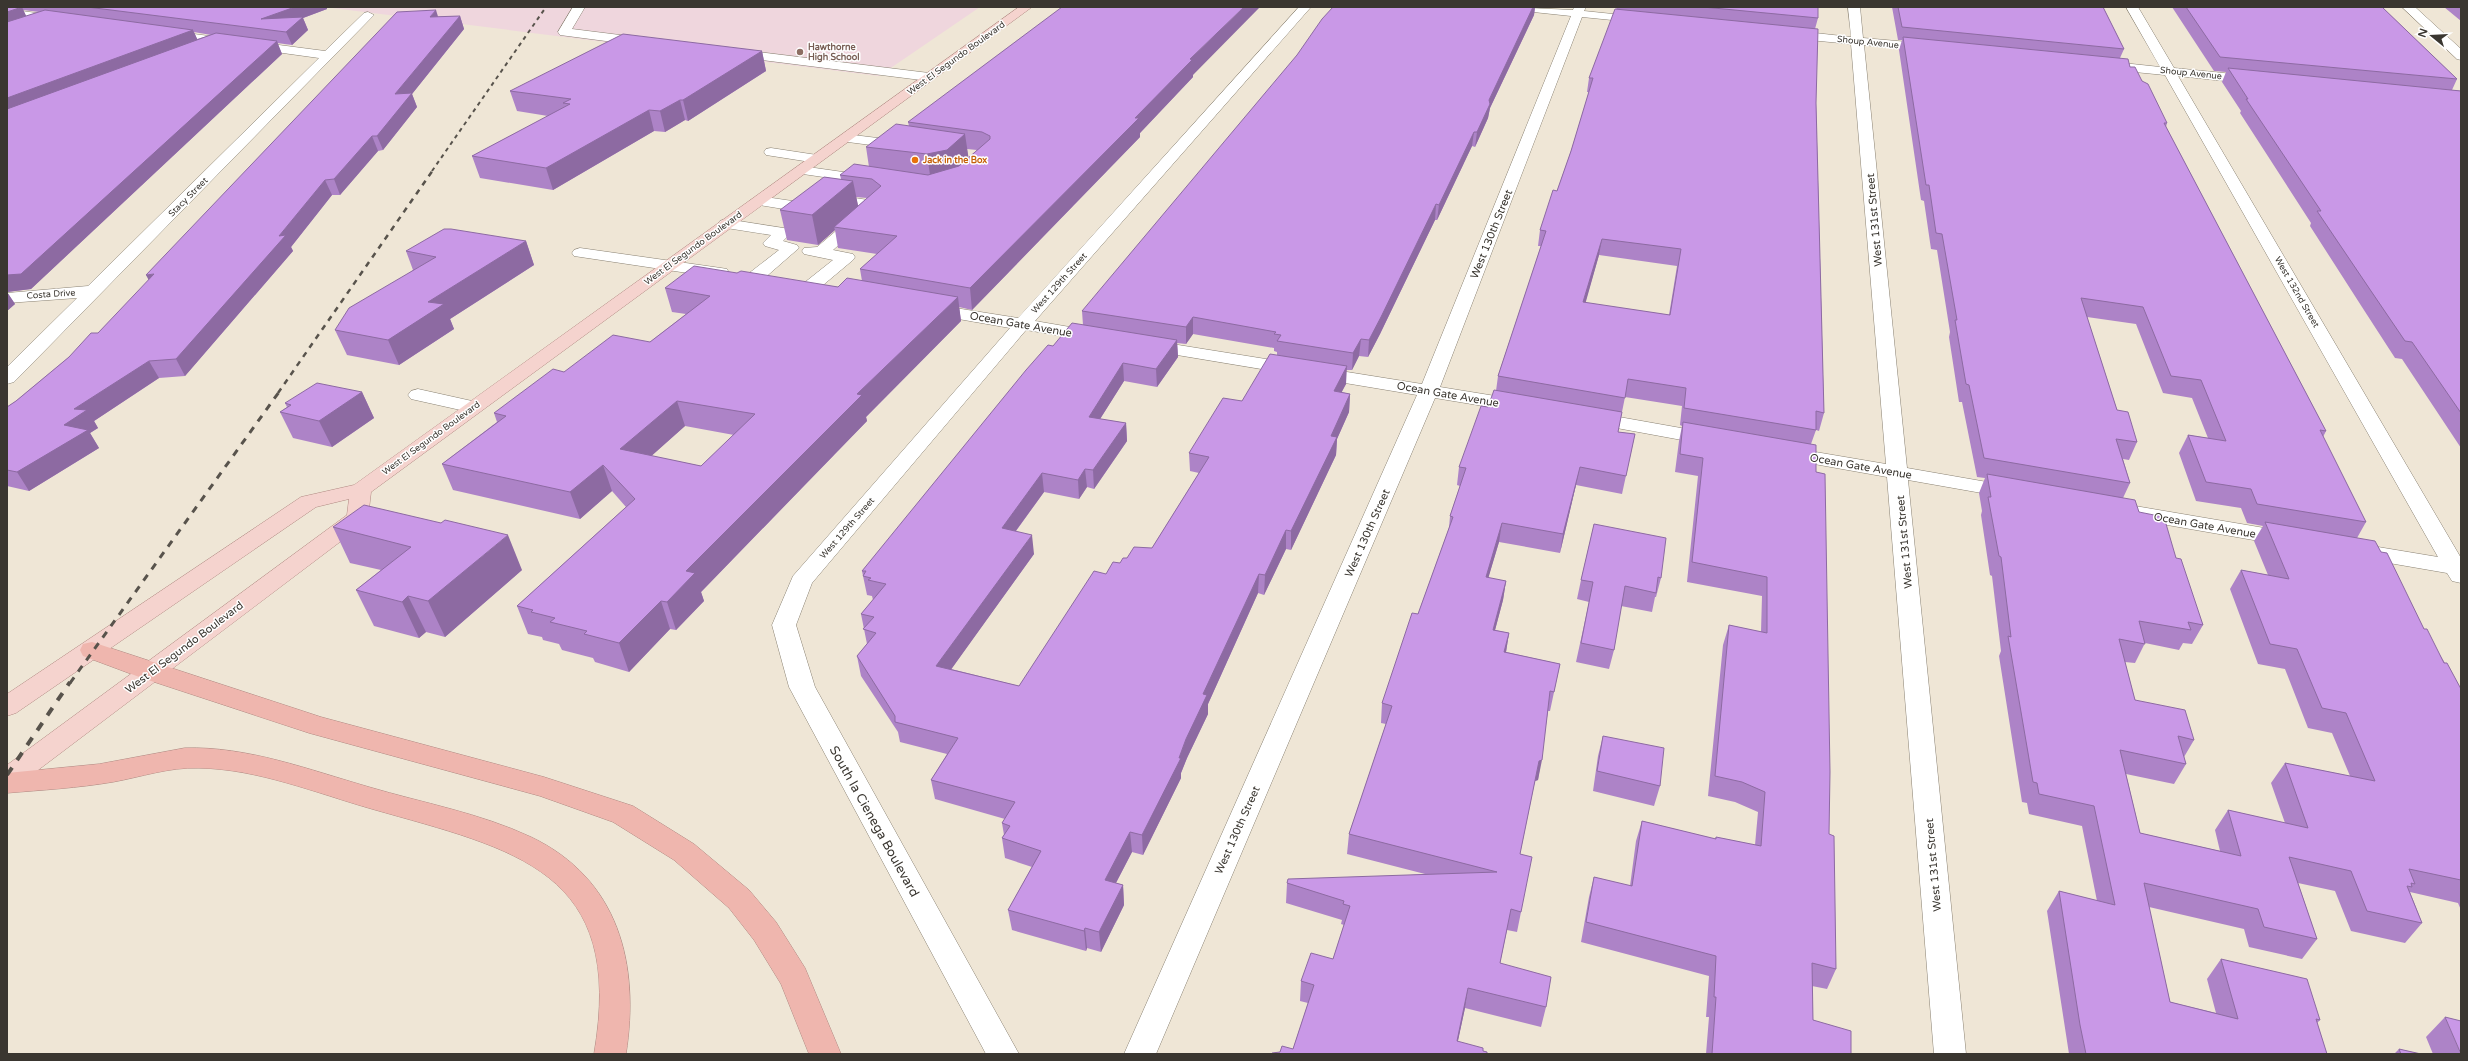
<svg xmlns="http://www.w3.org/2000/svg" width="2468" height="1061" viewBox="0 0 2468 1061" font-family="'Varela Round',sans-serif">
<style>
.education{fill:#efd6dd}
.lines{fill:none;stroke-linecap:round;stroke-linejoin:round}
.minor-casing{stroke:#8a8273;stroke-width:1}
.major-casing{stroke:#b08982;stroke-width:1}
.highway-casing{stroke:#b08982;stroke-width:1}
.minor{fill:#fff;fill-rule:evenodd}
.major{fill:#f5d3ce;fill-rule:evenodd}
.highway{fill:#efb6ae;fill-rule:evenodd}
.rail-far3{stroke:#58534c;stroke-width:2;stroke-dasharray:4 4;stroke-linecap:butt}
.rail-far2{stroke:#58534c;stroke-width:2.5;stroke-dasharray:5.5 5.5;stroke-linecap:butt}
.rail-far1{stroke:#58534c;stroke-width:3;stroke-dasharray:7 7;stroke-linecap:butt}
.rail{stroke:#58534c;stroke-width:4;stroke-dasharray:9 9;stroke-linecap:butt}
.wall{fill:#ad83c7;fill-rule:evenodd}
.shaded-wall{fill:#8d6aa2}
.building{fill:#c998e7;stroke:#8d6aa2;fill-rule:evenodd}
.education-dot{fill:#8d6e63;stroke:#fff;stroke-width:1.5}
.food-dot{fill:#e8710a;stroke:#fff;stroke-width:1.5}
.labels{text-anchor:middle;stroke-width:3;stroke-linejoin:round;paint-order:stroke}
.far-street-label{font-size:9px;fill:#3a3630;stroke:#fff}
.far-education-label{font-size:9px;font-weight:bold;fill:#785e54;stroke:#fff;text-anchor:start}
.far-food-label{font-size:9px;font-weight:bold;fill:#c56008;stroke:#fff;text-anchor:start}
.street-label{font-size:11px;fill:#3a3630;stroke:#fff}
.near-street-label{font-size:13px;fill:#3a3630;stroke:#fff}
</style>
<rect width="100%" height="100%" fill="#efe6d6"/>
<!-- education -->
<path class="education" d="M324,7H980L879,76Z"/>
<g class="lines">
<!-- minor casing -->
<g class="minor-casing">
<path id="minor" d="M573,7H585L572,29L644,38L650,42L644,46L560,35L558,32Z
M1299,7H1311L1035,321L1099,332L1102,336L1099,340L1093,341L1026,330L812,583L796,625L815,687L1019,1054H986L789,687L772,625L793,576L1010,328L924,313L921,309L924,305L930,304L1018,318Z
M1508,7L1573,10L1574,7H1586L1584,11L1642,17L1648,20L1642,23L1582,17L1440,387L1520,400L1527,402L1530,406L1527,410L1520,412L1435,398L1156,1054H1124L1417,395L1141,349L1138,345L1141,341L1147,340L1422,384L1571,16L1514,10Z
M1848,7H1860L1863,38L1931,44L1937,48L1931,52L1864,45L1907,468L2010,486L2018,487L2021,492L2018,497L2010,498L1908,480L1966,1054H1934L1887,477L1786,459L1779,457L1776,453L1779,449L1786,447L1886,464L1851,44L1788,38L1782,34L1788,30L1851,37Z
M2126,7H2138L2174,68L2253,76L2259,80L2253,84L2178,76L2461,558V583L2452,581L2447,573L2360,558L2352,556L2349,551L2352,546L2360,544L2438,557L2165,75L2104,69L2098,65L2104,61L2160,67Z
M2402,7H2415L2461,49V60L2457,59Z
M7,9L59,16L65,19L59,22L7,15Z
M368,12L374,15L372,17L14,382L7,384V367L77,298L7,303V293L88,286L319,58L167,37L161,33L163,30L325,51L364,13Z
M734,49L929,73L935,77L929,81L730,56L728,53Z
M845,134L902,141L909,145L902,149L840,141L838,138Z
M771,148L817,155L824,159L817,163L766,155L764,152L766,149Z
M801,166L871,176L878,180L871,184L796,173L794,170Z
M828,194L875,201L883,206L833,250L853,254L855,257L853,260L816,291H804L801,287L804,283L833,260L804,254L802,251L804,248L817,247L862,209L823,202L820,199Z
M758,196L813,204L821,209L815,215L810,217L802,212L753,204L750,201Z
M726,219L790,229L792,232L783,241L797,245L799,248L760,282H748L746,278L748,274L779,250L765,246L763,243L771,235L720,227L718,224L720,221Z
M580,248L721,268L727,269L729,273L727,277L721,278L574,256L572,253L574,250Z
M418,389L481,403L484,407L481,411L474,413L411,399L408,395L411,391Z
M1591,412L1709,433L1716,435L1719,439L1716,443L1709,445L1584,422L1581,418L1584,414Z
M2135,506L2288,532L2296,534L2299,539L2296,544L2288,546L2127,518L2124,513L2127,508Z"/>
</g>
<!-- major casing -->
<g class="major-casing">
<path id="major" d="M1019,7H1032L371,492L368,518L365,523L17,786L7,789V765L347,515L349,499L316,507L16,713L7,716V694L301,497L354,485Z"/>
</g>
<!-- highway casing -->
<g class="highway-casing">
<path id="highway" d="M92,642L321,717L544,777L633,806L694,844L749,890L776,922L805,968L841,1054H809L781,984L754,940L729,908L674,860L613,822L540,796L309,733L142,678L83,656L80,650L83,644Z
M185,748C247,746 310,770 369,787C423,803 480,813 531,837C619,879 640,964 626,1054H594C626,870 516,850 372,809C316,793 258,769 199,768C169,767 141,777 113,782C78,788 42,790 7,793V773L99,764Z"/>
</g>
<!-- minor -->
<use href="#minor" class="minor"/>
<!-- major -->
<use href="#major" class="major"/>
<!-- highway -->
<use href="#highway" class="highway"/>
<!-- rail-far3 -->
<path class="rail-far3" d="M432,171L546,7"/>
<!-- rail-far2 -->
<path class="rail-far2" d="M278,393L433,170"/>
<!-- rail-far1 -->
<path class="rail-far1" d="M70,683L279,392"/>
<!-- rail -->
<path class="rail" d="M7,775L70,682"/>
</g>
<!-- wall -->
<path class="wall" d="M7,7H327V9L303,18L308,30L292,45L277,43L282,54L31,289L7,292L15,304L7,311ZM23,10L39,12L26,16ZM194,32L211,35L197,39Z
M1533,7H1535L1534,15L1490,108L1488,118L1475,147L1472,146L1437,220H1435L1380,334L1368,357L1359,356L1352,370H1346V384L1341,392L1350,394L1349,412L1337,439L1336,455L1291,550L1286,549L1264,595L1258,593L1208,704V714L1187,758L1181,773V778L1143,855L1132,852L1116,883L1123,885L1124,905L1101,952L1087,948L1086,951L1012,930L1008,910L1032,867L1005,858L1002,838L1004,835L1002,823L1005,819L935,799L931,780L947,754L900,742L898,732L861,676L857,656L867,644L861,614L873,600L872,596L867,595L862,571L1053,346L1083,325L1082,311ZM1193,334L1274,348V351L1277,352V355L1242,401L1189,453L1190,471L1199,473L1152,548L1127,558L1106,574L1019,686L951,669L1034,554L1016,531L1044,492L1079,499L1087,487L1094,489L1127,441L1126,423L1100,419L1124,381L1157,387L1178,357L1177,343L1186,344Z
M1617,7H1818V18L1815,29L1816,103L1824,413L1819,431L1816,430L1811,444L1816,472L1829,834L1836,969L1827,989L1812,986L1813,1020L1851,1054H1706L1709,1017H1706L1709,976L1581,942L1589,897L1594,877L1630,886L1636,841L1642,821L1715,839L1716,837L1755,845L1758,812L1735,802L1708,796L1723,645L1729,625L1761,632L1762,596L1687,582L1698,476L1675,472L1679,441L1682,426L1680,425L1682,406L1625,397L1618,432L1635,434L1622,494L1576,485L1560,553L1499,542L1488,578L1506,581L1503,600L1495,630L1509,633L1506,652L1560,664L1550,711H1548L1538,780L1535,781L1520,854L1521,912L1517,932L1507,930L1500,963L1546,1007L1541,1027L1465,1008L1458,1041L1280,1052L1293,1049L1308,1003L1300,1001L1301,981L1333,959L1344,925L1341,924L1342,920L1286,903L1287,883L1425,874L1347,854L1349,834L1386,724L1381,723L1382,703L1418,614L1449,528L1450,516L1460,486L1457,485L1459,467L1496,391L1498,376L1541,246H1538L1540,230L1557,191L1571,151L1589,92H1587L1589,78ZM1599,255L1677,266L1669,315L1585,303Z
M1892,7H2103L2124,49L2120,58L2130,67L2142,81L2167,123L2166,127L2326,431L2323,437L2366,522L2357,538L2381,552L2424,629L2461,689V910L2458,903L2410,892L2422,923L2405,943L2351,931L2335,891L2298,883L2317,939L2302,959L2249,947L2244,929L2149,907L2170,1002L2216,1013L2207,979L2221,959L2320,1020L2317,1023L2327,1054H2069L2047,911L2059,891L2097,901L2082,826L2029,814L2027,803L2022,802L1999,656L2001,651L1992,576L1990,575L1981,515L1982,511L1979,493L1985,478L1977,477L1962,402H1959L1949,337L1950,332L1937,250L1931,249L1924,201L1921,200L1899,50L1902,40H1898ZM2087,317L2136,324L2163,393L2192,398L2208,438L2188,435L2179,453L2196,501L2241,508L2247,523L2263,526L2254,541L2268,575L2241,570L2230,589L2258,664L2285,669L2308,728L2332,733L2350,776L2285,763L2271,783L2285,823L2228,810L2215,830L2220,851L2140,833L2126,774L2174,784L2186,764L2184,757L2194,740L2135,700L2125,662L2135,663L2145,643L2179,650L2183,643L2192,644L2203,625L2176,558L2139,512L2123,498L2130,483L2123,459L2129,460L2137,442L2117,410Z
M2172,7H2382L2457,79L2452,90L2461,91V448L2402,359L2395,358L2362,307L2310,226L2311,223L2240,113L2241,111L2222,82L2226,72L2214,71Z
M2444,7H2461V21Z
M460,16L464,29L412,94L417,107L383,150L378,151L340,195H332L291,247L293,251L185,376L159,378L94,421L98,428L90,433L99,448L29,491L7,486V407L16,401L98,333L438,17Z
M762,51L766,71L688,121L685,120L665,132L654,131L553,190L480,178L472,156L548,116L517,111L510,91Z
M1193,75V77L1140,133V137L972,310L959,307L961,321L866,417L867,421L701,592L704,601L676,630L670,629L629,672L595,662L593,658L562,650L559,644L543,640L542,637L528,634L517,606L626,507L612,491L580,519L453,490L442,464L497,422L494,413L564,372L650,342L686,314L672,312L665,288L737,273L838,287L862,281L860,269L877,254L838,248L835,230L818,245L787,240L780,210L841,179L840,175L869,167L866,147L909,126L908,122ZM967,149L977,150L968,158ZM856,197L867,198L858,206ZM685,426L734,435L701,466L651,456Z
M526,241L534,265L450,319L454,329L399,365L347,355L335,330L413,270L406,251Z
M362,392L374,418L332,447L293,438L280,412L287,407L285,403Z
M1594,524L1661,578L1656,597H1655L1652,612L1621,606L1614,650L1609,669L1576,662L1589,602L1577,599L1581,580Z
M333,527L522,570L445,637L426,632L419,638L374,626L356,590L381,570L350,563Z
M1603,736L1660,786L1654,806L1593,791L1598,756Z
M2445,1017L2461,1054H2433L2426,1037Z
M2399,1049L2421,1054H2394Z"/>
<!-- shaded-wall -->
<path class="shaded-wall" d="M22,7L28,20L7,27V12Z
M295,7H327V9L303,18L308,30L292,45L286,32L261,19Z
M1244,7H1260L1193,75V77L1140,133V137L972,310L970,288L1135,118L1190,59Z
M1533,7H1535L1534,15L1490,108L1488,118L1475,147L1477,132L1489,100Z
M436,10L440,23L430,17Z
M460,16L464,29L412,94L417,107L383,150L377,136L395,94Z
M193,30L199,43L7,114V98Z
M277,41L282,54L31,289L7,292L15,304L7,311V275Z
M762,51L766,71L688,121L683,100Z
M680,100L685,120L665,132L660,111Z
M649,110L654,131L553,190L546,168Z
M1474,132L1472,146L1437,220L1439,205Z
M965,134L969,161L931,182L927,154Z
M372,136L378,151L340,195L334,179Z
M325,180L332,195L291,247L293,251L185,376L176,359L279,236Z
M853,181L859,210L834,227L835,230L818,245L812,215Z
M1436,204L1435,220L1380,334L1368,357L1369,340Z
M1602,239L1599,255L1581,319L1583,302Z
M526,241L534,265L450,319L454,329L399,365L388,340L428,302Z
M154,274L155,292L146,275Z
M958,297L961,321L866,417L867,421L701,592L704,601L676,630L667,602L686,571L857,394Z
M1193,317V334L1186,344V327Z
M1361,339L1359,356L1352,370L1353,353Z
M1177,340L1178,357L1157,387L1156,369Z
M149,361L159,378L94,421L98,428L90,433L99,448L29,491L17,472L64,425L74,409Z
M1123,363L1124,381L1090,435L1089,417Z
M1347,366L1346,384L1333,409L1334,391Z
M362,392L374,418L332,447L319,421Z
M1350,394L1349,412L1337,439L1336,455L1291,550V531L1331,436Z
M677,401L685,426L629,476L620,449Z
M1126,423L1127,441L1094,489L1093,470Z
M603,465L612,491L580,519L570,492Z
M1580,467L1576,485L1560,553L1563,534Z
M1085,469L1087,487L1079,499L1078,480Z
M1042,473L1044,492L1004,547L1002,528Z
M1502,523L1499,542L1483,596L1486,577Z
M1286,530V549L1264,595L1265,575Z
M508,535L522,570L445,637L428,601Z
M1032,535L1034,554L940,685L936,666Z
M1259,574L1258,593L1208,704V714L1187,758L1181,773V778L1143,855L1142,835L1179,758L1203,694Z
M1506,581L1503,600L1490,649L1493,630Z
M408,596L426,632L419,638L402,602Z
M661,601L670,629L629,672L619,643Z
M1509,633L1506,652H1504Z
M1542,760L1538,780L1535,781L1539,761Z
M1130,832L1132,852L1107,900L1105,880Z
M1123,885L1124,905L1101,952L1099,932Z
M1085,928L1087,948L1086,951L1084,931Z
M1468,988L1465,1008L1455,1054L1457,1041Z"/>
<!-- building -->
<path class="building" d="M7,7H22L7,12Z
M87,7H295L261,19L303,17L286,32Z
M1062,7H1244L1190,59L1192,60L1135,118H1139L970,288L860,269L897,236L834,227L881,186L872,179L840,175L854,164L928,175L959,166L990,139V136L982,132L908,122Z
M1333,7H1533L1489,100L1490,104L1477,132H1474L1439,205L1436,204L1381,317L1369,340L1361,339L1353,353L1277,341L1281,335L1274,334L1276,332L1193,317L1186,327L1082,311L1297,55L1322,19Z
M1703,7H1818V18Z
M1898,7H2103L2124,49L1902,27Z
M2186,7H2382L2457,79L2220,57Z
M1615,9L1818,29L1816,103L1824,413L1816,411V430L1684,408L1686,388L1628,379L1625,398L1498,376L1546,231L1540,230L1553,190L1557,191L1571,151L1593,78H1589ZM1602,239L1681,249L1670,315L1583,302Z
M45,10L193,30L7,98V22Z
M436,10L430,17L460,16L395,94L412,93L377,136H372L334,179L325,180L279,236L286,235L176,359L149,361L74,409L87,410L64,425L88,430L17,472L7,470V407L16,401L69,357L91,333H98L154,274L146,275L397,12Z
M216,33L277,41L21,274L7,275V109Z
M623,34L762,51L683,100H680L660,111L649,110L546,168L472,156L570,104L563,103L571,99L510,91Z
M1903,37L2128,59L2130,67H2135L2142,81L2148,84L2167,123H2164L2326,431L2320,430L2366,522L2257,504L2251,489L2206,482L2188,435L2226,441L2201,380L2171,376L2143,307L2081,298L2117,410L2128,412L2137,442L2116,439L2130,483L1984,458L1969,385L1966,384L1955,320H1957L1942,234L1936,233L1929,185H1926Z
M2228,68L2461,91V413L2412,342L2405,341L2371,291L2317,211H2321L2246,99H2248Z
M896,124L965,134L947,150L927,154L866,147Z
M824,177L853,181L812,215L780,210Z
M444,229H451L526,241L428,302L444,304L388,340L335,330L349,308L436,257L406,251Z
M694,266L737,273L741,271L838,287L847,278L958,297L857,394L862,395L686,571L695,573L667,602L661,601L619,643L584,634L587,631L550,622L555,618L531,612L533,610L517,606L635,499L603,465L570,492L442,464L506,416L494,413L553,369L564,372L613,335L650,342L710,296L665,288ZM677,401L755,414L701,466L620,449Z
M1072,323L1177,340L1156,369L1123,363L1089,417L1126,423L1093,470L1085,469L1078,480L1042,473L1002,528L1032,535L936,666L1019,686L1094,571L1106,574L1113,562L1120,563L1123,558H1127L1134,547L1152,548L1209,457L1189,453L1223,398L1242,401L1270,354L1347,366L1334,391L1350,394L1331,436L1337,437L1291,531L1286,530L1265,575L1259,574L1203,694L1207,695L1186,739L1179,758H1181L1142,835L1130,832L1105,880L1123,885L1099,932L1085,928L1084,931L1008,910L1041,851L1002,838L1010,826L1002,823L1015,802L931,780L958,738L895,722V716L857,656L876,633L863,629L874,617L861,614L886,584L868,580L871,578L863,576L866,571H862L1026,370L1048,345L1053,346Z
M317,383L362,392L319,421L280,412L291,405L285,403Z
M1494,390L1622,412L1618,432L1635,434L1626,476L1580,467L1563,534L1502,523L1486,577L1506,581L1493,630L1509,633L1504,652L1560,664L1554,692L1550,691L1542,760L1539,761L1520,854L1532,857L1521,912L1511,909L1500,963L1551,977L1546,1007L1468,988L1457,1041L1483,1048V1051L1487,1052V1054H1272V1053L1280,1052L1282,1046L1293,1049L1314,985L1301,981L1311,953L1333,959L1350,906L1343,904L1344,901L1287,883L1288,879L1497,872L1349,834L1392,706L1382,703L1412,613L1418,614L1453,517L1450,516L1466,468L1459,467L1481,406L1488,407Z
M1683,422L1816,445V472L1825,474L1830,772L1829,834L1834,836L1836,969L1812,963L1813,1020L1851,1031V1054H1712L1716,997H1714L1716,956L1586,922L1594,877L1632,886L1642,821L1716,839V837L1761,846L1765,792L1742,782L1715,776L1729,625L1767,633V577L1692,562L1703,458L1680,454Z
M1987,474L2135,500L2139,512L2164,517L2176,558L2181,559L2203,625L2188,622L2191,630L2139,621L2145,644L2119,639L2135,700L2185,710L2194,740L2178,736L2186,764L2120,750L2140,833L2241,856L2228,810L2308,828L2285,763L2375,781L2346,713L2322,708L2297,649L2270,644L2241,570L2289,579L2265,522L2375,541L2381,552L2387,553L2424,629H2427L2444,663H2447L2461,689V880L2409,869L2415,884L2411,883L2412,887L2407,886L2422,923L2367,911L2351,871L2289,857L2317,939L2264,927L2258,909L2144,883L2170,1002L2238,1019L2221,959L2307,979L2320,1020L2316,1019L2327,1054H2086L2080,1025L2059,891L2115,905L2094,806L2039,794L2037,783L2033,782L2008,636L2011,637L2001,557L1999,556L1988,497H1991Z
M364,505L441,523L445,520L508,535L428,601L408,596L402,602L356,590L411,547L333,527Z
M1594,524L1666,538L1661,578L1658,577L1656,593L1625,586L1614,650L1581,643L1593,582L1581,580Z
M1603,736L1664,748L1660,786L1597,771Z
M2445,1017L2461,1021V1054Z
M2399,1049L2421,1054H2401Z"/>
<!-- markers -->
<circle class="education-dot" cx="800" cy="52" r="4"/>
<circle class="food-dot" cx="915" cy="160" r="4"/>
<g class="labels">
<!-- far-street labels -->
<g class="far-street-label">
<text transform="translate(1868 42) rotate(6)" y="3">Shoup Avenue</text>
<text transform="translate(956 58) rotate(-36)" y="3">West El Segundo Boulevard</text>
<text transform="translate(2191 73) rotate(6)" y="3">Shoup Avenue</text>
<text transform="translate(188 197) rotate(-45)" y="3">Stacy Street</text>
<text transform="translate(693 248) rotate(-36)" y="3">West El Segundo Boulevard</text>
<text transform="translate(1059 283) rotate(-48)" y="3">West 129th Street</text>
<text transform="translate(2297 292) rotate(60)" y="3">West 132nd Street</text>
<text transform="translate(51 294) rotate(-4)" y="3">Costa Drive</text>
<text transform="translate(431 438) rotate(-36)" y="3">West El Segundo Boulevard</text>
<text transform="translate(847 528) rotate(-49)" y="3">West 129th Street</text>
</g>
<!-- far-education labels -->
<g class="far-education-label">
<text x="808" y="50">Hawthorne<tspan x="808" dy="10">High School</tspan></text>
</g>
<!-- far-food labels -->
<g class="far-food-label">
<text x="923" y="163">Jack in the Box</text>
</g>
<!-- street labels -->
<g class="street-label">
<text transform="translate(1874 220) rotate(-95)" y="4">West 131st Street</text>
<text transform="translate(1491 234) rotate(-68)" y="4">West 130th Street</text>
<text transform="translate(1021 324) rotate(10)" y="4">Ocean Gate Avenue</text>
<text transform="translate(1448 394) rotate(10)" y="4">Ocean Gate Avenue</text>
<text transform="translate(1861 466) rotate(10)" y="4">Ocean Gate Avenue</text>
<text transform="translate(2205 525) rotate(10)" y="4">Ocean Gate Avenue</text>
<text transform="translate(1367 533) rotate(-66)" y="4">West 130th Street</text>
<text transform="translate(1904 542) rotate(-95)" y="4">West 131st Street</text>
<text transform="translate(184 647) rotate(-37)" y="4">West El Segundo Boulevard</text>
<text transform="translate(1237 830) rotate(-66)" y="4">West 130th Street</text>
<text transform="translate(1933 865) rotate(-95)" y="4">West 131st Street</text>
</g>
<!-- near-street labels -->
<g class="near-street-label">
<text transform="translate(875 821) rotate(61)" y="5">South la Cienega Boulevard</text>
</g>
</g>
<!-- border -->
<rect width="2468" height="1061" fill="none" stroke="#3a3630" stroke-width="16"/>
<!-- north arrow -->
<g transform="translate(2432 36) rotate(288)" stroke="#ffffff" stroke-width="3" paint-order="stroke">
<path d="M0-3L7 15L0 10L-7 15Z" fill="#3a3630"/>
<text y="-6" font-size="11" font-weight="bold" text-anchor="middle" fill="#3a3630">N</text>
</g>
</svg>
